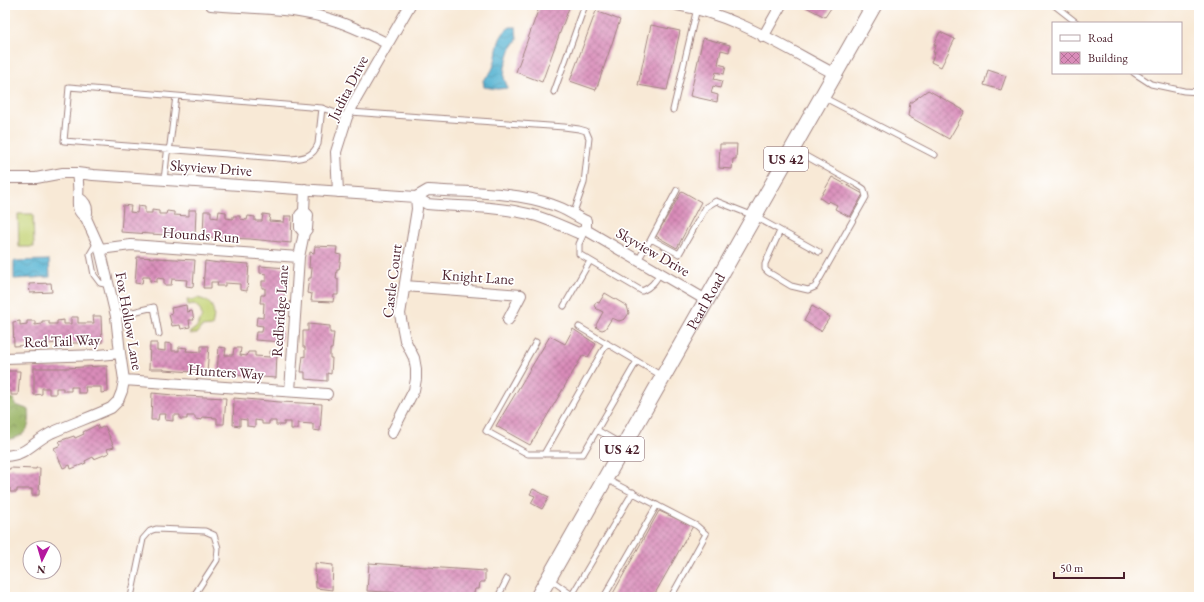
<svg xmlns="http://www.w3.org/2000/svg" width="1204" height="602" viewBox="0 0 1204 602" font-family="'EB Garamond',serif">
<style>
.green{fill:#c4d376;stroke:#877950}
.forest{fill:url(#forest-crowns);stroke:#726a49}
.water{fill:url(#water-waves);stroke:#4e687e}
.building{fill:url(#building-cross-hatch)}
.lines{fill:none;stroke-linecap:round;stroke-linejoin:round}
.lane-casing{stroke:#a18480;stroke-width:7}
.street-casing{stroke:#a18480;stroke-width:12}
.primary-casing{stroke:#a18480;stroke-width:17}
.lane{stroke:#fff;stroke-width:5}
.street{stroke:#fff;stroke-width:10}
.primary{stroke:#fff;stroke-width:15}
.labels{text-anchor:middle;stroke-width:3.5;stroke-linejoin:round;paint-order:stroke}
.shield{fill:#fff;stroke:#80626b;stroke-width:1}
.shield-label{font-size:14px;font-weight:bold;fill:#4a1f2b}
.street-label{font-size:15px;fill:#4a1f2b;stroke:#fff}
</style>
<defs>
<pattern id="forest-crowns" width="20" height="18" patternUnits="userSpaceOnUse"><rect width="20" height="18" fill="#9bb567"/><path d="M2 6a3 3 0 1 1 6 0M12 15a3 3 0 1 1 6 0" fill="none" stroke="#809355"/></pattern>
<pattern id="water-waves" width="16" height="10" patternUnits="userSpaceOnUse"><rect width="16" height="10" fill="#52b2d1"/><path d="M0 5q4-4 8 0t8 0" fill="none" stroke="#4690aa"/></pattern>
<pattern id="building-cross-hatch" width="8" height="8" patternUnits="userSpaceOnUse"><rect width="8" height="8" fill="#d98cb9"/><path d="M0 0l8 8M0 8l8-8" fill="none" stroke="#b27297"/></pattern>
</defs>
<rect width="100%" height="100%" fill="#fff"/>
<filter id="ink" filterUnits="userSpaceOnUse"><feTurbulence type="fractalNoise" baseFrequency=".025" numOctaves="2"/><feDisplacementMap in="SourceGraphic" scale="8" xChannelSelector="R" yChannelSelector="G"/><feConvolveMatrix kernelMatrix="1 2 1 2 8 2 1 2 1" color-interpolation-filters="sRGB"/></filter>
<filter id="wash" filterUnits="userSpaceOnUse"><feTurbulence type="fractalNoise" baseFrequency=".012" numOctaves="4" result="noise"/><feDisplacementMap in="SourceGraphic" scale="16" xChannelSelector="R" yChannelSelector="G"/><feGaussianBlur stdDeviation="0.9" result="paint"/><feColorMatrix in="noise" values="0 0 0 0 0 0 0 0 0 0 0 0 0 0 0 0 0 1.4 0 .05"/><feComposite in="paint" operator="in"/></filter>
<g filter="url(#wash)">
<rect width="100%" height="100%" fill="#f8e9d6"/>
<!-- green -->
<path class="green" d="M18,214H33L34,247H19Z
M197,298C214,301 216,311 212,326L201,327L197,334H191L189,333L197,327L202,316L200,309L194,304L188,305L187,299L193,300Z"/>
<!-- forest -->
<path class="forest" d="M8,398L13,399L16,405L29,410C31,430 25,437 5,440V401Z"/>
<!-- water -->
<path class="water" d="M510,27H516L517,40L510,50L505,67L504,78L508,88L497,89L484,87L483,80C486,77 490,74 492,70C499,55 494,38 510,27Z
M49,260L50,277L14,279V261Z"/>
<g id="blocks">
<!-- building -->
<path class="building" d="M540,5H570L542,82L516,72Z
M802,5H833L825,17Z
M596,11L620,20L596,90L570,81Z
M651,25L680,31L667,90L638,85Z
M940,32L955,39L941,67L931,62L935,53L933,52L936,45L934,44Z
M703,38L730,45L729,52L721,50L718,64L726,66L724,74L716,72L714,79L722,81L720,88L713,86L711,93L718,95L717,102L690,96Z
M988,70L1006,76L1001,90L984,85Z
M928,90L965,111L949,139L908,116L910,103Z
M720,144H737L736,159H733L732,169L719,168Z
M832,177L863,194L850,217L835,209L837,205L829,201L827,203L820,198Z
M682,191L701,202L677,248L656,236Z
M123,205L131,206L130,212L137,213L138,206L145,207V213H152V210L159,211V214H166L167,211L174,212V215L189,216V210H196L195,237L121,232Z
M204,211H211V217L218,218L219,211L226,212V218L233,219V216H240V219L247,220L248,216L255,217V221H262L263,214L270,215L269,221L284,222L285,216H292L291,243L250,239L203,237Z
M315,246L337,247L336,254L341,255L339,270H337L336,279H338V295H334L333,302L311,301L312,294L307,293L309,278H311L312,268H309L310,252L314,253Z
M137,257L195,260L193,287L186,286L187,280L172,279L171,285H164V279L157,278V282L150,281V277H143L142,284L135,283Z
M205,261L219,263L220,262L249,264L247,291L240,290V284L225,283V286H217L218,282H211V288H203Z
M260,266L287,268L282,322V342L255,340L256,332H262L263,326L256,325L257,317L263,318L264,303H260L261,295H265V288H262V281H266V274L260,273Z
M51,283L52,292L30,293L29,284Z
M605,293L627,306L629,313L625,319L619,321L612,318L605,329L602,330L597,328L596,325L603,312L597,309L594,306L596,302L599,303Z
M186,305L187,312L192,311L194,320H189L190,327L181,329L180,325L172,326L169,314L172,313L171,308Z
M812,306L830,317L821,331L804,321Z
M93,316H101L102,343H61L14,346L13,322L20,321V325L27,324V321H35V325L42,324V321H49V324H57V321L64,320V324H71V317H78V323H94Z
M308,324L330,326V333H334L332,349H330V358H332L331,374L327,373V381L305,379V372H301L303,356L305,357V347H303V331H308Z
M573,329L596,344L588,357L583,355L530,445L496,426L550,336L565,344Z
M150,343H157V350L165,351V343L172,344V351H179V347L187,348L186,351L201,352V346H209L207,373L164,370V369H149Z
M219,347L226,348L225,355H233L234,348H241L240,355L247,356L248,352H255V356L270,357V351H277L276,378L232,375L233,374L217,373Z
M102,366H107L108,392L101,393V387H85L86,393H78V387H71V391H63V388H56V394H49V388H42V394L34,395V368H66Z
M5,371H20L18,395H11V391H5Z
M152,393L184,396L226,398L224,424H217V418L202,417V420L195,419V416H187V419H180V415H173V421L165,420L166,414H159L158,420H151Z
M234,398L280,402L322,404L320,431L313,430V424L298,423V429H291V422H284V425H276V421H269V424H262V421L255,420V427L247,426V420L240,419V426L233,425Z
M97,425L99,429L105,426L114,447L107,449L109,453L94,459L93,457L85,461L86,463L71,469L70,465L63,468L54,448L61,445L59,441L74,436L75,438L84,434L83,432Z
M10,468L36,469V468H40L39,495H32V489H17V492H10V488H5V469H10Z
M533,489L549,497L542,509L531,503L535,496L530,494Z
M659,511L693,526L653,597H611Z
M315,563L333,565L332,590L316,588Z
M369,563L485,571V582H480L479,589H475L473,597L367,591Z"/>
</g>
</g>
<g filter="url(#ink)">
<use href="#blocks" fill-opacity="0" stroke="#a18480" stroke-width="1"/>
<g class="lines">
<!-- lane casing -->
<g class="lane-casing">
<path id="lane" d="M1054,5L1077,23
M1134,73L1151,84L1184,91L1199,92
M554,92L585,5
M823,97L935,155
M322,108L318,144C313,157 303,158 291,159L64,141L69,87L322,108L347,117
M673,110L697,8
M350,112L564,127L579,129L586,131L589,138L584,183L573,215
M164,180L167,154L170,145L176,96
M585,231L579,244V254L642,291C651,287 655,282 660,273
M780,231L765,264V269L768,272L791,286L808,290L815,287L866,197L864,189L858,185L793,149
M651,239L677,190
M97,242L90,254L94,275L100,283L109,285
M638,260L651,239L679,254L706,207L716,201L754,216L819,252
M564,306L590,261
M116,316L154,307L159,334
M579,327L662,376
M536,342L486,431L528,454H583L637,361
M597,430L623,445
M544,454L607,343
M606,479L697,526L706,534L671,597
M550,579L572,595
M131,597L143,539L150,531L156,529L205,531L214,535L218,548L217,560L193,597
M498,597L507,579
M561,597L564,590
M575,597L572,595L633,492
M604,597L657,505"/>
</g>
<!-- street casing -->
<g class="street-casing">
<path id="street" d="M211,5C247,8 290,8 323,17C346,23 367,33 388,44
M677,5C734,14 785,48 835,74
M763,37L781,5
M77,173C78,180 79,188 78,196C78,207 76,210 86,218C89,208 86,202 78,197
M5,178H36L63,173H77L93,175L416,197L417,209L400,314L405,340L414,358L416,369V379L414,390L392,433
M428,190C469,193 513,191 553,205C564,208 575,216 586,221V230L578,233C562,226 546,218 529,214C496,206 460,207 427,204L416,197Z
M338,192L336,152L347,117L356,99L410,5
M304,211L300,215V228L304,233L307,229L308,215L304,211L305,189
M586,230L706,300
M100,249L131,245L299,257
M405,286L521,295L508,320
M5,358L99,355L120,353
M124,380L327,394
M290,391L299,257L304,233
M5,456C27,455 33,442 51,433C71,424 91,417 111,408L118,401L122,391L124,380L120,353L116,316L100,249L86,218"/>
</g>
<!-- primary casing -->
<g class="primary-casing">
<g id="primary">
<path id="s1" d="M538,597L874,5"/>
</g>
</g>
<!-- lane -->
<use href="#lane" class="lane"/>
<!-- street -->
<use href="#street" class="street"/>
<!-- primary -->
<use href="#primary" class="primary"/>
</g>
</g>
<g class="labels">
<!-- shield labels -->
<g class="shield">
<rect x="764" y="147" width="44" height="24" rx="3"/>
<rect x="600" y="437" width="44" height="24" rx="3"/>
</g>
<g class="shield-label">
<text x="786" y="164">US 42</text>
<text x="622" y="454">US 42</text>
</g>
<!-- street labels -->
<g class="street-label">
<text transform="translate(348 88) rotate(-63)" y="5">Judita Drive</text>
<text transform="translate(211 168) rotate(4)" y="5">Skyview Drive</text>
<text transform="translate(201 235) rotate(4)" y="5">Hounds Run</text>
<text transform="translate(653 252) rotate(30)" y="5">Skyview Drive</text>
<text transform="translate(478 277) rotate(4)" y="5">Knight Lane</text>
<text transform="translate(392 281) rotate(-83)" y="5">Castle Court</text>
<text dy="5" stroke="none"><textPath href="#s1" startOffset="340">Pearl Road</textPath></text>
<text transform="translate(280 311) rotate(-86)" y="5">Redbridge Lane</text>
<text transform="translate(129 321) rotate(80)" y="5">Fox Hollow Lane</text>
<text transform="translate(62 341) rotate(-2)" y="5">Red Tail Way</text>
<text transform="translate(226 372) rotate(4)" y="5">Hunters Way</text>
</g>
</g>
<!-- margin -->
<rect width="1204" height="602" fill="none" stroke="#fff" stroke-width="20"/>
<!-- legend -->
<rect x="1052" y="22" width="130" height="52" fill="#ffffff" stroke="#b7a5aa"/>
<rect x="1060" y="35" width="20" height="6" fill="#ffffff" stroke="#b7a5aa"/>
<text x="1088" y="42" font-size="12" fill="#4a1f2b">Road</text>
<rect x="1060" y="52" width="20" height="12" fill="url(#building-cross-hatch)" stroke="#b7a5aa"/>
<text x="1088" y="62" font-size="12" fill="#4a1f2b">Building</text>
<!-- north arrow -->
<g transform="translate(42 560) rotate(185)"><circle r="19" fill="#ffffff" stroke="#b7a5aa"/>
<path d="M0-3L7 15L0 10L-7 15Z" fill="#b5179e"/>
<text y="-6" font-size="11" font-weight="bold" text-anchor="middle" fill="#4a1f2b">N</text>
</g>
<!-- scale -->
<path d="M1054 572v6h70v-6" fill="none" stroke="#4a1f2b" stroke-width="2"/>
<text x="1060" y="572" font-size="12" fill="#4a1f2b" stroke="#ffffff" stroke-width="3" paint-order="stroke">50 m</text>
</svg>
